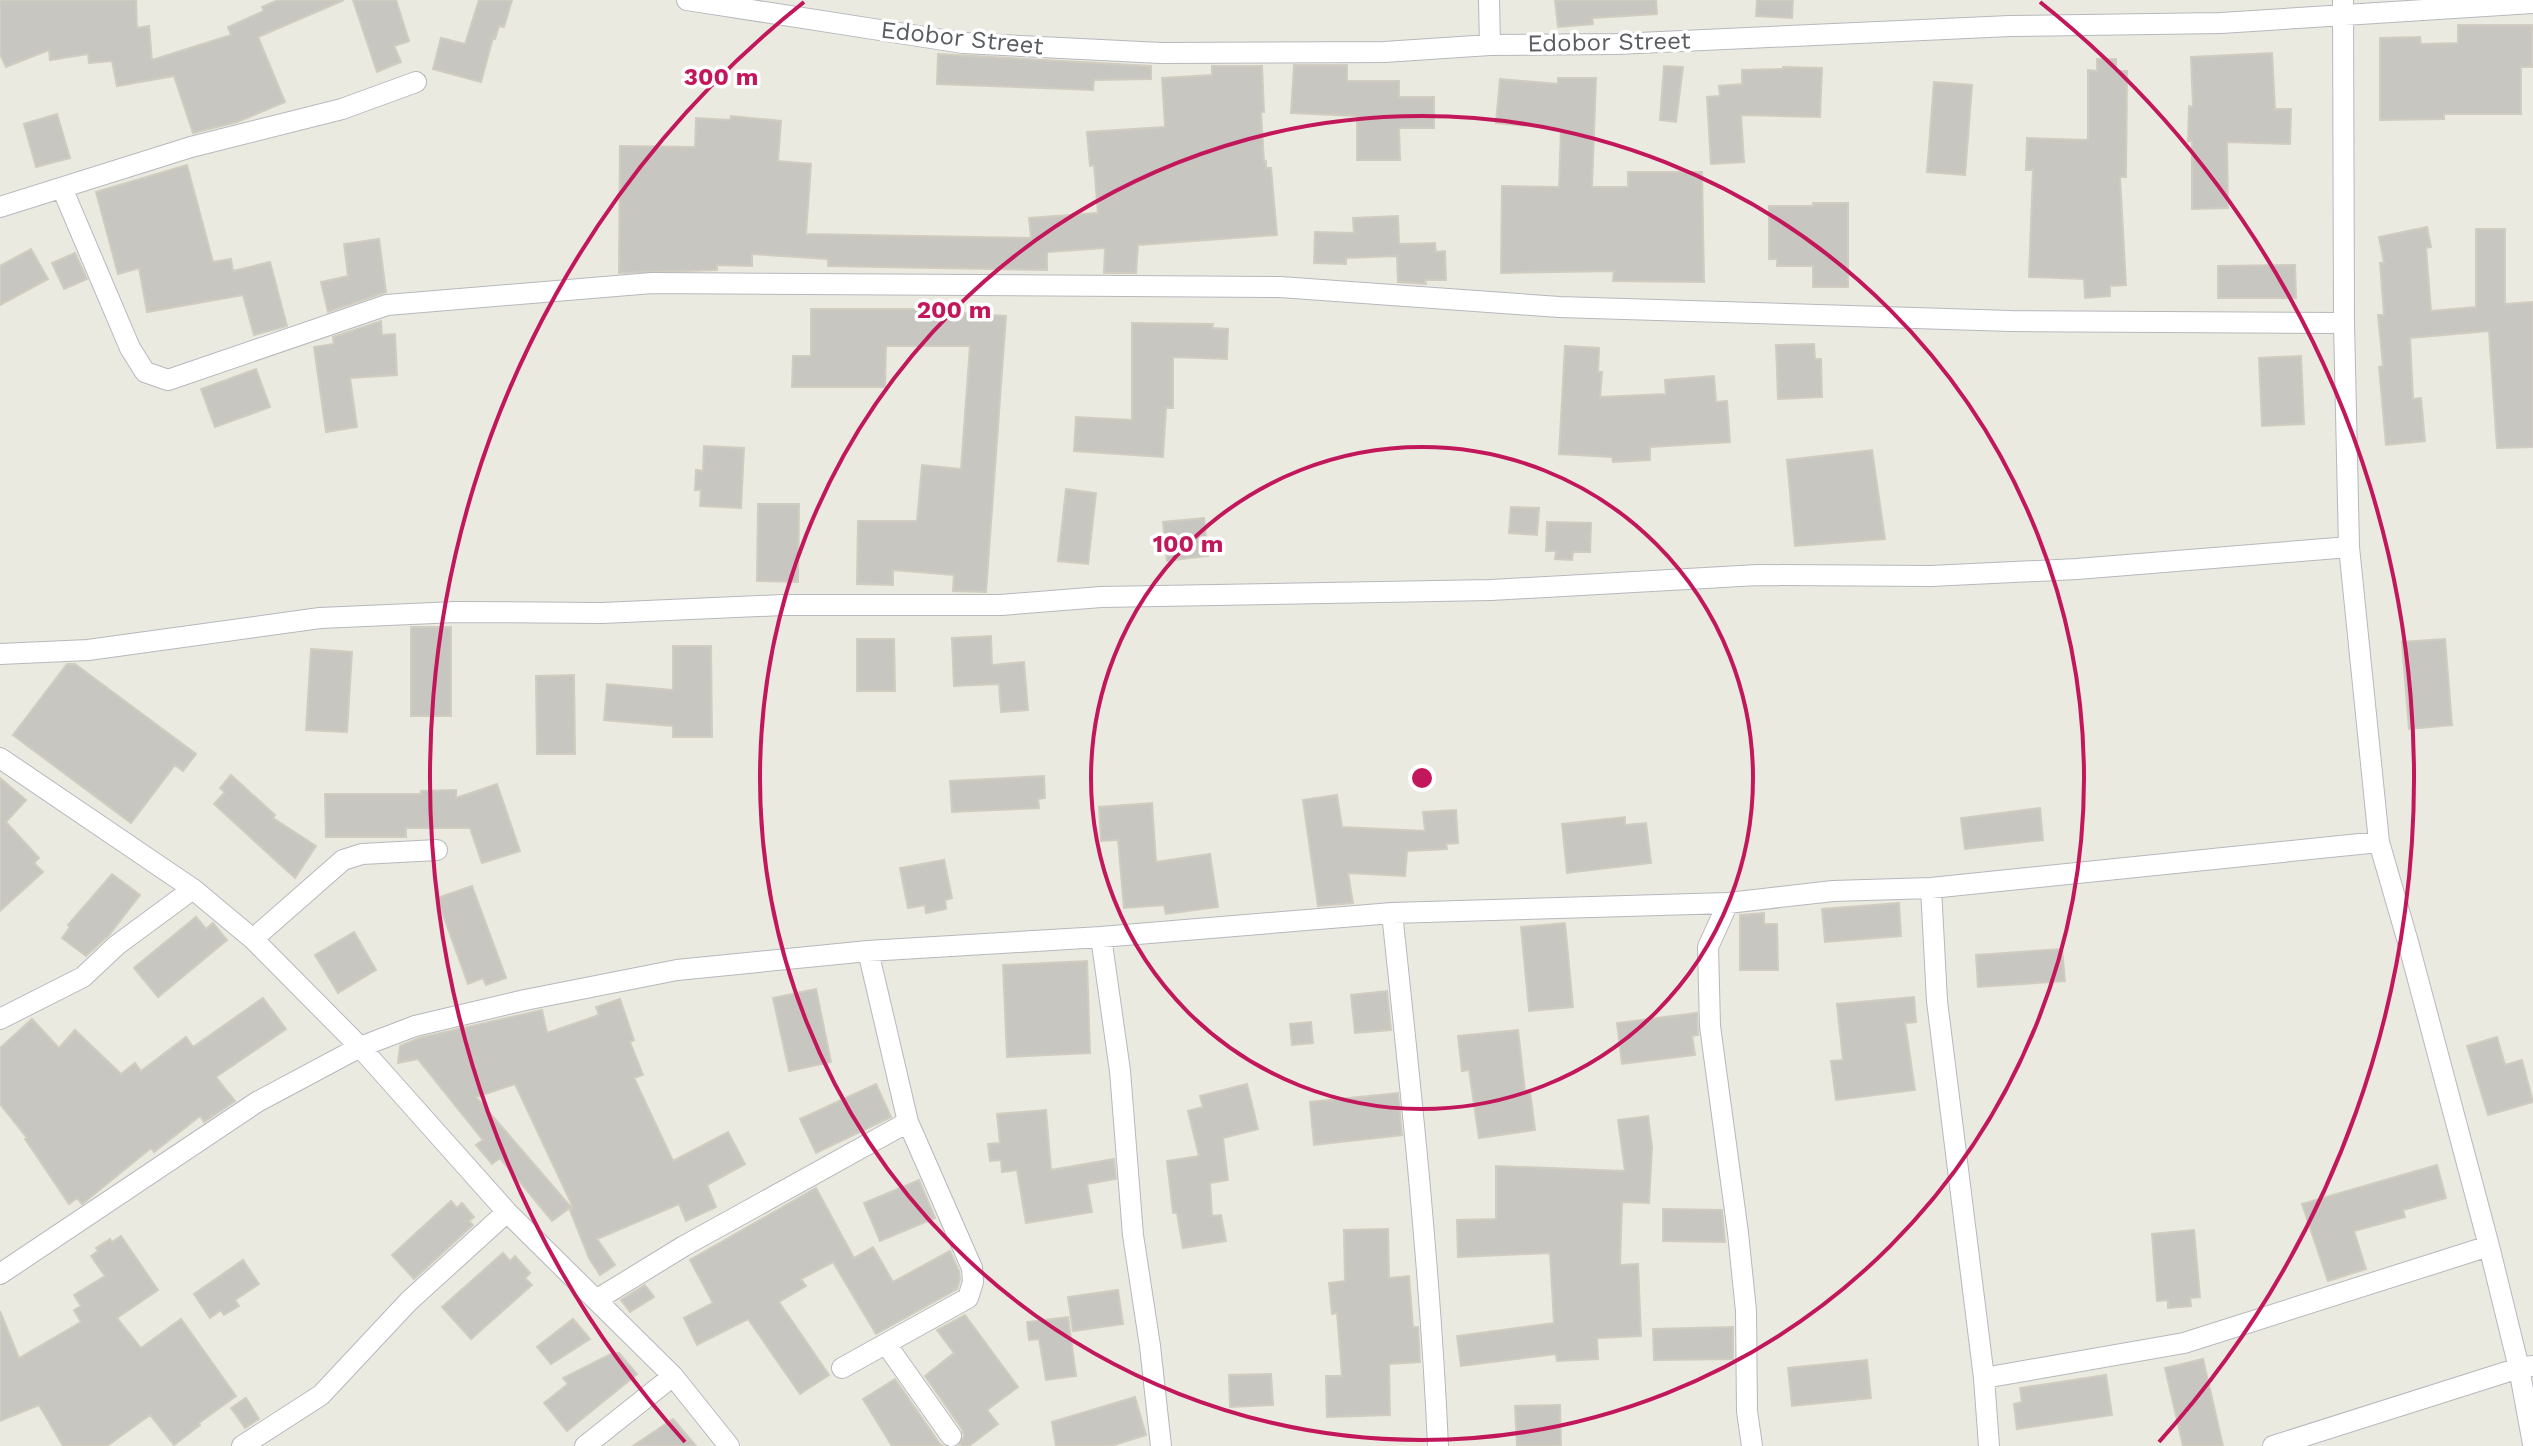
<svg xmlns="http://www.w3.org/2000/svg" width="2533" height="1446" viewBox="0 0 2533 1446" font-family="'Work Sans',sans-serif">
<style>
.building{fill:#c8c6c0;stroke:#d0ccbf;stroke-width:2}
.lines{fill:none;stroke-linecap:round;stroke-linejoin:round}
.minor-casing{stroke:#b6b8bd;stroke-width:22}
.minor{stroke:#fff;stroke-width:20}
.ring{fill:none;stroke:#c2185b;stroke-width:4}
.labels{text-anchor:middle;stroke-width:7;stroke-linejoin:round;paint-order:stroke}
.street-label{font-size:24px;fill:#595c61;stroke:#fff}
.centre{fill:#c2185b;stroke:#fff;stroke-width:4}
.ring-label{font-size:24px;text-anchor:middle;font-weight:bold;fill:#c2185b;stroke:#fff;stroke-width:7;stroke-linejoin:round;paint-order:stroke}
</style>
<rect width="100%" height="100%" fill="#ebeae0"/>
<!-- building -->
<path class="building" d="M0,0H136L137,28L149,26L152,60L231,35L228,27L264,11L262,7L278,0H344L258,37L285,102L237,122L193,133L174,76L117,86L112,61L89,63L88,54L50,60L49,50L6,67L0,54Z
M353,0H396L409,41L394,46L401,62L377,72Z
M479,0H512L504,27L499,26L495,39L493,38L481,82L433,69L441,38L465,44Z
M1555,0H1656L1657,14L1592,18L1593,24L1558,27Z
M1757,0H1793L1792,18L1756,16Z
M2458,25H2532V67H2521V114H2444V119L2380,120V38L2420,37L2421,44L2458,43Z
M2272,53L2275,109H2291L2290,144L2227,142L2228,208L2192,209V141H2188L2189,106L2193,107L2191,57Z
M938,54L1151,66V79L1094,80L1093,90L937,84Z
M2097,59H2116V71H2127L2126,177H2120L2126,285L2110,286V296L2085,298L2084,279L2029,277L2033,170H2026L2027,138L2088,140V70L2097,71Z
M1294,65H1347V81H1399V97H1434V128H1399L1400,160H1357V116L1291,113Z
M1212,66H1262L1264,112H1261L1264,162L1266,161V168H1271L1277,235L1138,245L1136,273H1104L1105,248L1047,252V270L828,266V259L752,254V266L717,265V270L619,273L620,146L695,147L696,118L730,120L731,116L781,121L778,161L811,164L806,234L1031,238L1029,218L1098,213L1094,165L1090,166L1087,132L1165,127L1162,78L1212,75Z
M1664,66L1683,67L1676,122L1660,120Z
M1783,67L1822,68L1820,117L1741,115L1744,162L1711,164L1707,97L1720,96L1719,86L1742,84V70L1783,69Z
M1558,78H1596L1592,187H1628V172H1702L1704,282L1613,281L1614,271L1501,273L1502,186L1559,187L1561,129L1496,123L1500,79L1558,84Z
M1934,82L1972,85L1965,175L1927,172Z
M57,114L70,158L36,167L24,124Z
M187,165L213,262L231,259L233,271L270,262L287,326L254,335L243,295L147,312L139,268L118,274L96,192Z
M1813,203H1848V287H1813V266H1777V259H1769V206H1813Z
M1398,216L1399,244L1435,243L1436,252L1445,251L1446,280H1425L1426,284L1398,282L1397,256L1346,258V264L1314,263L1315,232L1354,233L1353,218Z
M2427,227L2431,247L2426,248L2431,311L2476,307V229H2505V304L2533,302V447L2497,448L2489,331L2410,338L2413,399L2421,398L2425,441L2386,445L2379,367L2383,366L2378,315H2384L2380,263H2384L2379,237Z
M379,239L386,292L328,312L321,282L348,276L344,244Z
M31,249L48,279L0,305V266Z
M75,253L87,279L64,289L52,263Z
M2295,265L2296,298H2218V266Z
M811,309H960V313L1006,316L986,592L953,591L954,575L893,570V585L857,584L858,521H917L922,465L961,469L970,346H886L885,387H792L793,356H811Z
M381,321L382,335L395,334L397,375L350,378L357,427L326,432L314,347L334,344L333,337Z
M1132,323L1213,324L1212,328L1228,329L1227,359L1173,357V408H1166L1163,457L1074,451L1076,417L1132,420Z
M1814,344L1815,359H1821L1822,397L1778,399L1776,345Z
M1565,346L1599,348L1598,372H1602L1600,397L1666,394L1665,380L1714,376L1716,402L1727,401L1730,442L1650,447V460L1613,462L1612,457L1559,454Z
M2301,356L2304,424L2262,426L2259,358Z
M256,369L270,407L215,427L201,389Z
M704,446L744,448L741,508L700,506L701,490H695L696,470L703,471Z
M1872,450L1885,539L1795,546L1787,460Z
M1066,489L1096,493L1088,564L1058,561Z
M758,504H799L798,582L757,581Z
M1511,507L1539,508L1537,535L1509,533Z
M1204,518L1208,556L1167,561L1163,522Z
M1547,522L1591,523L1590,552H1573L1572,560L1555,559L1556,551H1546Z
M411,627H451V716H411Z
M991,636L992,665L1024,662L1028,710L1001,712L999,684L954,686L952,638Z
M857,639H894L895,691H857Z
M2445,639L2452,725L2409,729L2402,642Z
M673,646H711L712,737H673V726L604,720L607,684L673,690Z
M311,649L352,652L347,732L306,730Z
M67,664H75L196,754L183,771L175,765L131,823L13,735Z
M574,675L575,754H537L536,676Z
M231,775L275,815L273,818L316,846L295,878L214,804L225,792L220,788Z
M1044,776L1045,798L1038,799L1039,808L952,812L950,781Z
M0,778L26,800L6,822L39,858L34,863L43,872L0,911Z
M497,784L520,851L482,863L470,828H406V837H326L325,794H421V791L456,790V798Z
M1337,795L1342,827L1425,831L1423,812L1456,810L1458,843L1446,844L1447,849L1407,851L1405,876L1348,873L1353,903L1318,906L1303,800Z
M1152,803L1156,862L1210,854L1218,907L1166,914L1164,905L1124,908L1118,840L1101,841L1099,807Z
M2040,808L2043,840L1965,849L1961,818Z
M1625,817V825L1646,823L1651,863L1567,873L1562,824Z
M944,860L952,898L945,900L946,909L926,913L925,905L908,908L900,868Z
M112,874L140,895L109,935L86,956L62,938L70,927L68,925Z
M472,886L506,978L486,985L483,978L468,984L437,898Z
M1899,903L1901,936L1825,942L1822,909Z
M1764,913V924H1777L1778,970H1740V915Z
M196,917L206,929L213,923L227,940L158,997L134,968Z
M1565,923L1573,1007L1529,1011L1521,927Z
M354,932L376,970L338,993L315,955Z
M2062,949L2065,981L1978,987L1976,955Z
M1087,961L1090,1053L1007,1057L1003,965Z
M816,989L831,1062L789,1071L773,998Z
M1387,991L1391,1030L1355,1033L1351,995Z
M1914,997L1916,1022L1905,1023L1915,1090L1836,1100L1831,1061L1843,1060L1837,1004Z
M263,998L286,1029L216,1077L235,1101L204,1122L200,1116L154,1152L151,1148L82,1204L77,1198L69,1204L25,1139L27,1138L0,1104V1048L32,1019L59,1048L75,1030L121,1074L135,1063L141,1071L186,1037L193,1047Z
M620,999L634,1040L630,1042L643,1075L634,1078L673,1161L728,1132L745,1164L707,1185L716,1207L686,1221L679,1204L597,1239L615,1265L600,1275L589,1258L570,1210L573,1207L515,1084L476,1097L571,1207L552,1221L500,1158L492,1164L476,1145L483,1140L418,1059L398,1063L400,1046L419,1038L542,1010L547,1033L599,1015L596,1007Z
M1697,1013L1698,1035L1692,1036L1695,1055L1622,1064L1617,1023Z
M1311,1022L1313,1043L1292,1045L1290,1024Z
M1518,1030L1525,1091H1530L1535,1130L1479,1138L1469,1070L1462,1071L1458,1036Z
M2497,1037L2505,1065L2522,1060L2533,1102L2488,1115L2467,1046Z
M876,1084L891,1117L816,1153L800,1119Z
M1247,1084L1258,1129L1223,1138L1228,1180L1210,1183L1212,1216L1221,1215L1226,1241L1183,1248L1177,1213H1173L1167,1161L1199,1156L1188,1111L1203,1107L1200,1096Z
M1398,1093L1402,1135L1314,1145L1310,1102Z
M1046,1110L1051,1170L1114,1159L1116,1179L1087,1184L1092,1212L1026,1223L1017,1170L1002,1172L1001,1160L990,1161L988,1144L1000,1143L997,1114Z
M1648,1116L1652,1147L1649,1203L1622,1202L1620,1265L1638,1264L1641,1336L1597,1338L1598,1359L1557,1361L1556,1354L1461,1366L1457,1336L1554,1323L1550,1253L1458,1257L1457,1220L1496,1219V1166L1625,1171L1618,1120Z
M2437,1165L2446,1198L2403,1210L2405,1217L2354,1231L2366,1269L2328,1281L2302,1204Z
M919,1180L935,1218L880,1241L864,1203Z
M816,1188L854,1258L873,1247L893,1282L950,1251L959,1271L960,1280L957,1289L876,1334L833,1262L801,1279L806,1286L779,1302L829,1375L800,1394L748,1319L697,1345L684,1318L713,1303L690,1260Z
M451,1201L457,1208L462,1203L474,1217L469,1221L473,1225L414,1279L392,1255Z
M1663,1209L1722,1210L1725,1242L1663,1241Z
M1388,1229L1389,1278L1409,1276L1413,1327H1418L1420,1362L1389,1364L1390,1415L1327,1417L1326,1376H1342L1337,1313L1332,1314L1329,1283L1345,1281L1344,1230Z
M2194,1230L2200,1297L2190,1298L2191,1306L2168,1308V1300L2157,1301L2152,1234Z
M121,1236L158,1290L117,1318L141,1348L181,1319L236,1396L199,1423L200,1425L174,1445L150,1415L107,1446H63L39,1405L0,1421V1311L19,1358L81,1322L74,1310L81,1306L74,1295L105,1276L91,1256L98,1251L96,1248L110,1239L112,1242Z
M503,1253L510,1261L515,1256L530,1273L525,1278L532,1285L471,1339L442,1307Z
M243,1260L259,1284L235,1300L239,1306L224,1315L221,1310L210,1318L194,1294Z
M645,1285L654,1297L630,1312L621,1300Z
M1118,1290L1123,1324L1073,1331L1068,1297Z
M965,1315L1018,1387L987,1410L998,1424L969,1446H959L964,1436L962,1429L925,1376L954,1353L937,1330Z
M1068,1317L1076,1376L1046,1380L1039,1339L1029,1340L1027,1322Z
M573,1319L590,1339L551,1364L537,1347Z
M1733,1327V1359L1654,1360L1653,1329Z
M613,1353H619L637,1374L567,1431L544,1403L568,1384L563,1378Z
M2203,1359L2223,1446H2183L2165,1368Z
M1867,1360L1871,1398L1792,1406L1788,1368Z
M1271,1374L1273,1405L1230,1407L1229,1375Z
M2106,1375L2112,1415L2017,1429L2014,1404L2022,1402L2020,1388Z
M895,1379L940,1444L943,1446H892L863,1399Z
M1135,1397L1146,1435L1111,1446H1056L1052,1422Z
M246,1398L259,1419L245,1428L231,1408Z
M1560,1405L1561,1446H1517L1515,1406Z
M673,1419L696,1446H633Z"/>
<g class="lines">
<!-- minor casing -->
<g class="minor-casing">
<path id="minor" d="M687,0L963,43L1161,53L1384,52L1490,45L1617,44L2010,26L2221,23L2533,3
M1489,0L1490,45
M2343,0L2344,323L2349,547L2379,842L2408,942L2489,1246L2519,1368L2533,1444
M62,188L130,348L145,372L168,380L387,305L652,283L1280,287L1559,307L2011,321L2344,323
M0,207L191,147L342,109L416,82
M0,654L88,650L320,618L456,612L602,613L783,605H1001L1101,597L1491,590L1758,575L1931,576L2077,569L2349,547
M0,758L193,889L253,939L360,1047L507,1212L673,1376L729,1446
M1931,888L1937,1001L1984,1378L1989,1446
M1728,903L1708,947L1710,1026L1738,1233L1746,1311L1747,1411L1752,1446
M1392,913C1411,1091 1430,1267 1438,1446
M1101,937L1120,1071L1133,1235L1150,1346L1161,1446
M253,939L343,860L362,854L437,850
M0,1019L83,977L117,945L193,889
M0,1274L257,1102L360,1047L415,1026L525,1000L677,970L868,951L1101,937L1392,913L1728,903L1833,891L1931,888L2379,842
M596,1300L684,1246L908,1122L868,951
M886,1344L951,1436
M842,1368L968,1298L973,1282L972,1268L908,1122
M1984,1378L2184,1343L2489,1246
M242,1446L321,1395L409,1301L507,1212
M585,1446L673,1376
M2273,1446L2519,1368L2533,1366"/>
</g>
<!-- minor -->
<use href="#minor" class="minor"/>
</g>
<!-- distance rings -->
<g class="ring">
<circle cx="1422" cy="778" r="331"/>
<circle cx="1422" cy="778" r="662"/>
<path d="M685 1442A992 992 0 0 1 804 2M2040 2A992 992 0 0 1 2159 1442"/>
</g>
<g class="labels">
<!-- street labels -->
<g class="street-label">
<text transform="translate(962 38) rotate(6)" y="8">Edobor Street</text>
<text transform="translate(1609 42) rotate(-1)" y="8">Edobor Street</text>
</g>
</g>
<circle cx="1422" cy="778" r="12" class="centre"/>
<g class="ring-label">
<text x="721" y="85">300 m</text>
<text x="954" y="318">200 m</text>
<text x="1188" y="552">100 m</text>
</g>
</svg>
